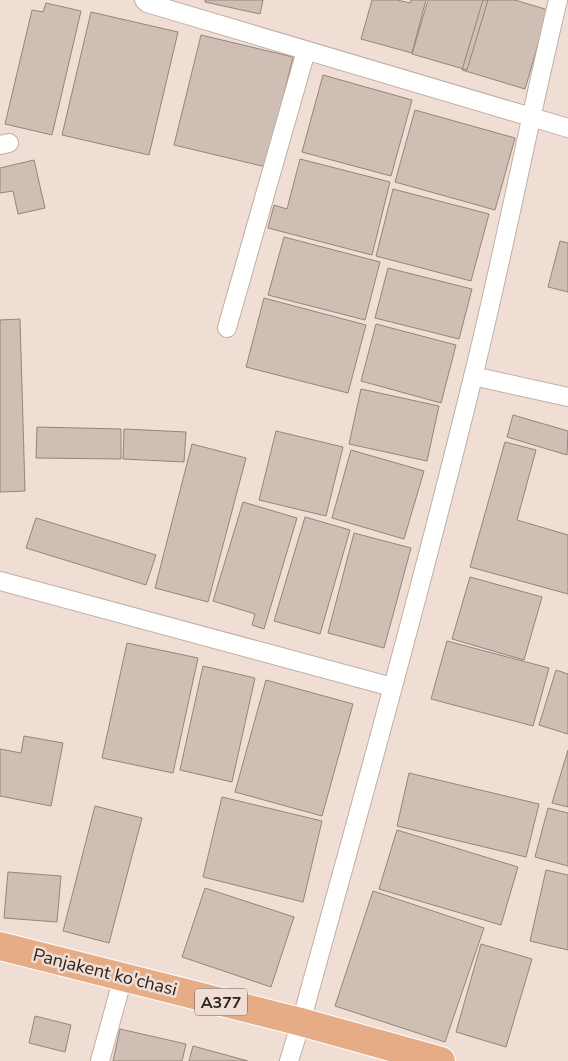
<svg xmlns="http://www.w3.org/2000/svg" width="568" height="1061" viewBox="0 0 568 1061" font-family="'Nunito Sans',sans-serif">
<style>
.building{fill:#cfbeb4;stroke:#94847b}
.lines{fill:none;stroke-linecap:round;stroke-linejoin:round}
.street-casing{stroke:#c0afa5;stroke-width:20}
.primary-casing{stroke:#fff;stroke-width:30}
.street{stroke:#fff;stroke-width:18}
.primary{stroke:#e6ac86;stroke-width:28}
.labels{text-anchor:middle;stroke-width:5;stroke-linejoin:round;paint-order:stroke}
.shield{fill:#f0ded4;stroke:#665c57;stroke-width:1}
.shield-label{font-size:16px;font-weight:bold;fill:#2b2521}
.street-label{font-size:18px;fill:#2b2521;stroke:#f0ded4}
</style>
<rect width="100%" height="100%" fill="#f0ded4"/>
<!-- building -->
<path class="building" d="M205,0H263L260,14L205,2Z
M372,0H397L410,3L411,0H426L412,53L361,39Z
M428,0H488L467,70L412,54Z
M483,0H515L548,10L525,89L462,70Z
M46,3L81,11L52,135L5,124L32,10L43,12Z
M91,12L178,32L149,155L62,135Z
M201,35L293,57L266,167L174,145Z
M323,75L412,100L391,176L302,152Z
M415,110L515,138L495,210L395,182Z
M300,159L390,182L372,255L268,228L274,205L287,209Z
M34,160L45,208L18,214L13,191L0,193V168Z
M393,189L489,214L471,281L376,256Z
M284,237L380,262L365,320L268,295Z
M560,241L568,243V292L548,287Z
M388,268L472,289L459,339L375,318Z
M264,298L366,325L348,393L246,367Z
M20,319L25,491L0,492V320Z
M376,324L456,345L441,403L361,381Z
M361,389L439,406L427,461L349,444Z
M513,415L568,431L567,455L507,437Z
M37,427L121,429V459L36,458Z
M124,429L186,432L184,462L123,459Z
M276,431L343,447L326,516L259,500Z
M505,442L536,450L517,520L568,535V594L470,567Z
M192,444L246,458L208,602L155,588Z
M351,450L424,471L404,539L332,518Z
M243,502L297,518L264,629L252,625L255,614L213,601Z
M305,517L350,530L320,634L274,621Z
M36,518L156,555L146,585L26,548Z
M354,533L411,548L384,648L328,633Z
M470,577L542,597L524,660L452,639Z
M447,641L549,668L533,726L431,699Z
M127,643L198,658L173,773L102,758Z
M203,666L255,678L232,782L180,770Z
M556,670L568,674V734L539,725Z
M266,680L353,704L322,816L235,792Z
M24,736L63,743L51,806L0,796V749L21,753Z
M568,750V807L552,803Z
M409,773L539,804L526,857L397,826Z
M222,797L322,821L303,902L203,877Z
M95,806L142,818L109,943L63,931Z
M548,808L568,813V866L535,857Z
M397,830L518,867L501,925L379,889Z
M546,870L568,875V950L530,941Z
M8,872L61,876L57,922L4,918Z
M205,888L294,917L271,987L182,957Z
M373,891L484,928L445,1042L335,1006Z
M481,944L532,959L506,1047L456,1032Z
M35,1016L71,1025L65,1052L29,1043Z
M120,1029L186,1044L182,1061H113Z
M193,1046L248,1061H189Z"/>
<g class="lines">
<!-- street casing -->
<g class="street-casing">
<path id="street" d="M144,0L147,3L568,128
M0,145L9,143
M227,328L306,51
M473,376L568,397
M0,581L392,687
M100,1061L123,977
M289,1061L301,1022C360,808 420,593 473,377C504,252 528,125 558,0"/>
</g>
<!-- primary casing -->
<g class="primary-casing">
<path id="primary" d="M0,946L301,1022L441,1061"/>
</g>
<!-- street -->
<use href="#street" class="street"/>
<!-- primary -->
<use href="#primary" class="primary"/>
</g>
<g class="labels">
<!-- shield labels -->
<rect class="shield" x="195" y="988.5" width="52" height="27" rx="4"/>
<g class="shield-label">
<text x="221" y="1008">A377</text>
</g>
<!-- street labels -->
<g class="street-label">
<text transform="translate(105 972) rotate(14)" y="6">Panjakent ko'chasi</text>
</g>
</g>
</svg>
